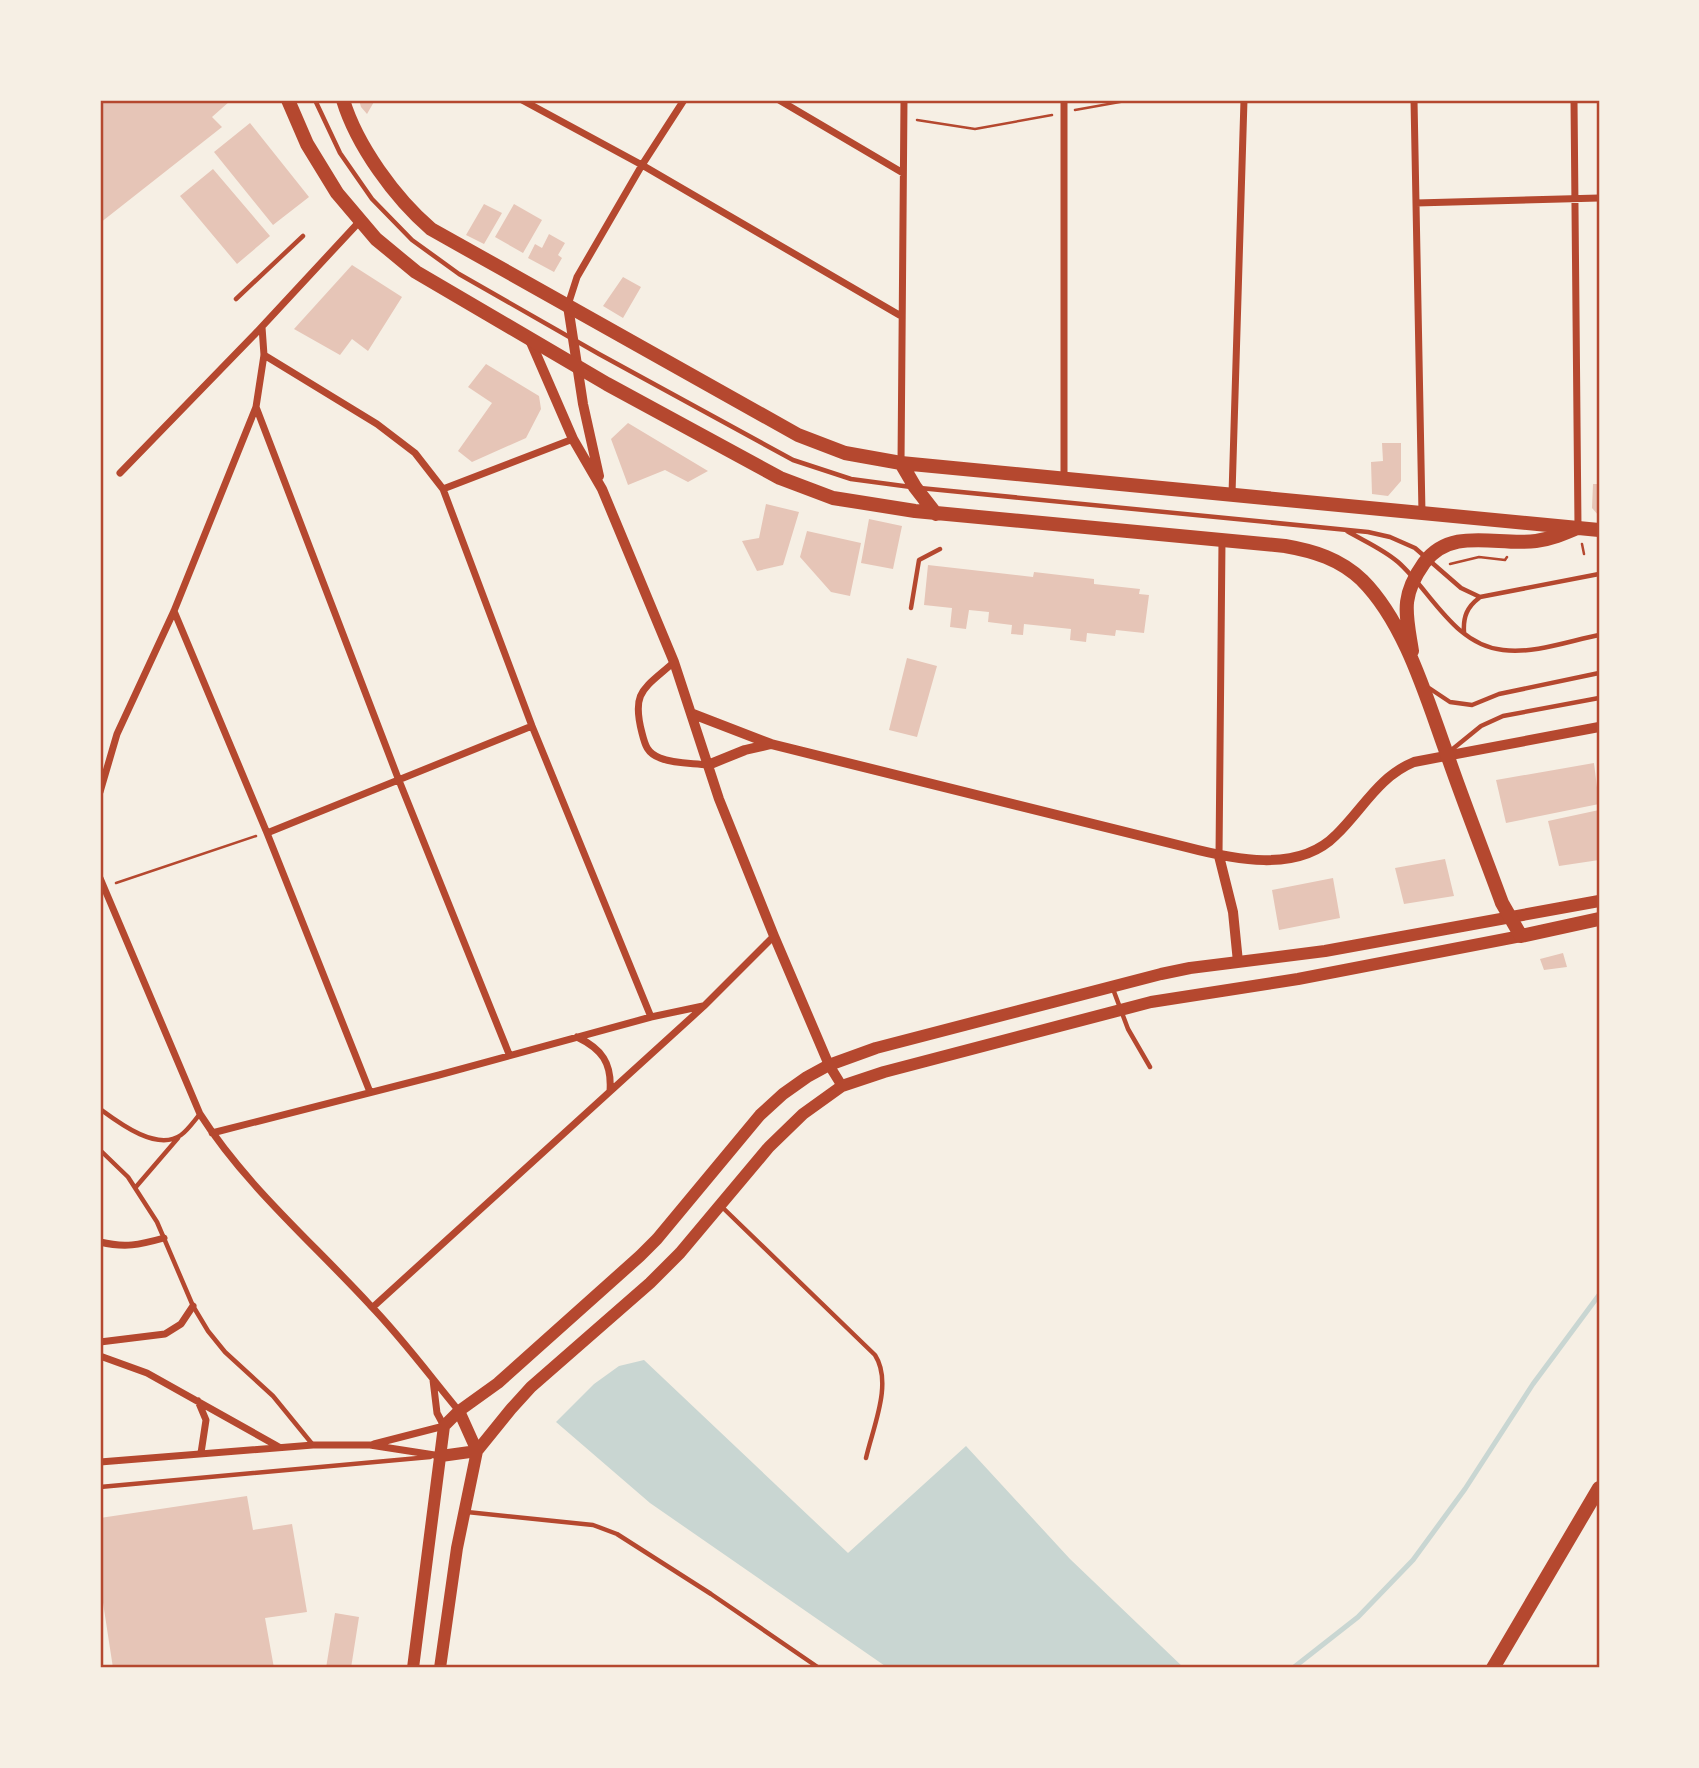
<svg xmlns="http://www.w3.org/2000/svg" width="1699" height="1768" viewBox="0 0 1699 1768" font-family="Montserrat,sans-serif">
<style>
.water{fill:#c9d6d2}
.lines{fill:none;stroke-linecap:round;stroke-linejoin:round}
.stream{stroke:#c9d6d2;stroke-width:5}
.building{fill:#e6c5b7}
.path{stroke:#b5482f;stroke-width:2.5}
.service{stroke:#b5482f;stroke-width:4.5}
.minor{stroke:#b5482f;stroke-width:7}
.tertiary{stroke:#b5482f;stroke-width:10}
.secondary{stroke:#b5482f;stroke-width:12}
.primary{stroke:#b5482f;stroke-width:14}
.neatline{fill:none;stroke:#b5482f;stroke-width:2.5}
</style>
<rect width="100%" height="100%" fill="#f6efe4"/>
<!-- water -->
<path class="water" d="M644,1360L848,1553L966,1446L1070,1559L1184,1668H888L650,1503L556,1422L594,1384L619,1366Z"/>
<g class="lines">
<!-- stream -->
<path class="stream" d="M1293,1668L1358,1617L1413,1560L1465,1489L1533,1384L1599,1295"/>
</g>
<!-- building -->
<path class="building" d="M100,100H228L230,101L212,117L222,127L100,223Z
M359,100H375L367,114L361,107Z
M250,123L309,197L273,225L214,152Z
M213,169L270,236L237,264L180,196Z
M484,204L502,213L484,244L466,235Z
M514,204L542,220L523,253L495,237Z
M549,234L565,243L558,255L562,258L554,272L528,258L535,244L542,248Z
M352,265L402,297L368,351L352,339L340,355L294,329Z
M623,277L641,287L623,318L603,306Z
M486,364L539,396L541,409L526,438L472,462L458,451L492,403L468,387Z
M628,423L708,471L688,482L665,470L628,485L611,439Z
M1382,443H1401V481L1388,496L1372,494L1371,462L1383,461Z
M1593,484H1599V516L1592,508Z
M766,504L799,512L783,565L757,571L742,541L759,538Z
M869,519L902,526L893,569L861,563Z
M807,531L861,543L850,596L831,592L800,557Z
M928,565L1033,577L1034,572L1094,579V584L1140,589L1139,594L1149,595L1144,633L1116,630L1115,636L1087,633L1086,642L1070,640L1071,629L1024,624L1023,635L1011,634L1012,625L988,622L989,612L969,610L966,629L950,627L952,608L924,605Z
M907,658L937,666L917,737L889,730Z
M1594,763L1599,804L1506,823L1496,780Z
M1599,810V860L1559,866L1548,821Z
M1445,859L1454,896L1404,904L1395,868Z
M1333,878L1340,918L1279,930L1272,890Z
M1563,953L1567,967L1544,970L1540,959Z
M247,1496L253,1530L292,1524L307,1612L265,1618L274,1668H113L100,1583V1518Z
M335,1613L359,1617L351,1668H326Z"/>
<g class="lines">
<!-- path -->
<path class="path" d="M1075,110L1131,100
M917,120L975,129L1052,115
M1582,544L1584,554
M1450,564L1479,557L1505,560L1507,557
M116,883L256,836"/>
<!-- service -->
<path class="service" d="M315,100L340,153L372,199L412,240L459,274L599,354L793,460L851,479L911,487
M236,299L303,236
M920,488L1368,532L1390,537L1415,548L1461,588L1480,597L1599,574
M1347,531C1364,541 1383,549 1398,562C1431,591 1454,645 1503,650C1534,654 1569,641 1599,635
M911,608L919,560L940,549
M1464,632C1463,617 1467,607 1479,598
M1429,688L1450,702L1472,705L1499,694L1599,673
M1449,752L1481,726L1503,716L1599,698
M1113,989L1128,1029L1150,1067
M100,1109C119,1123 157,1152 181,1135C188,1130 194,1121 200,1114
M100,1150L128,1177L157,1222L193,1306L208,1331L225,1352L273,1396L313,1445
M135,1188L178,1138
M721,1206L875,1355C893,1383 873,1427 866,1458
M100,1487L430,1457
M467,1512L593,1525L617,1534L711,1594L819,1668"/>
<!-- minor -->
<path class="minor" d="M522,100L642,165L901,316
M779,100L903,173
M1064,100V478
M1414,100L1422,513
M1574,100L1578,527
M1416,203L1599,198
M568,305L577,277L642,165L684,100
M264,355L377,424L415,453L443,489L532,726L651,1017
M256,407L398,778L509,1054
M901,463L904,100
M120,473L255,334L360,221
M443,489L573,439
M1232,494L1244,100
M174,611L267,833L370,1092
M674,662C644,689 631,691 642,733C645,745 647,753 660,758C674,764 692,763 708,765
M100,792L117,734L174,611L256,407L264,355L262,327
M267,833L532,726
M1219,856L1222,541
M100,878L200,1114C246,1186 313,1243 370,1305C402,1338 430,1376 459,1411
M577,1037C602,1049 612,1063 610,1091
M212,1133L439,1075L651,1017L703,1006
M100,1242C125,1248 139,1245 164,1238
M373,1307L704,1006L774,936
M100,1342L165,1334L181,1324L193,1306
M100,1356L147,1373L279,1447
M198,1401L206,1420L201,1453
M374,1444L444,1426L437,1413L433,1380
M100,1462L313,1445H370L441,1456"/>
<!-- tertiary -->
<path class="tertiary" d="M568,306L583,404L599,476
M530,340L573,439L602,489L674,662L719,799L774,936L829,1065L842,1086
M693,714L771,744L1186,847C1232,859 1298,874 1336,835C1363,809 1378,777 1414,762L1599,727
M708,765L745,750L771,744
M1219,856L1233,912L1238,962"/>
<!-- secondary -->
<path class="secondary" d="M441,1456L477,1451L459,1411
M413,1668L444,1426L459,1411L498,1383L640,1256L657,1239L760,1115L783,1094L807,1077L829,1065L876,1048L1161,974L1190,968L1325,951L1599,901
M440,1668L457,1548L477,1451L511,1409L531,1387L650,1283L680,1253L769,1147L803,1114L842,1086L884,1072L1151,1002L1298,979L1521,936"/>
<!-- primary -->
<path class="primary" d="M288,100L307,144L337,193L376,239L416,272L607,384L780,478L833,498L915,511L1285,546C1314,551 1340,559 1362,580C1406,624 1427,700 1448,757C1465,806 1484,854 1502,903L1521,936L1599,919
M343,100C357,146 395,198 431,229L798,435L845,453L901,463L1599,530
M901,463L915,487L936,514
M1412,651C1406,613 1400,597 1424,563C1451,526 1497,546 1536,541C1551,539 1563,534 1577,528
M1493,1668L1599,1488"/>
</g>
<!-- border -->
<rect width="1699" height="1768" fill="none" stroke="#f6efe4" stroke-width="203"/>
<rect x="102" y="102" width="1496" height="1564" class="neatline"/>
</svg>
